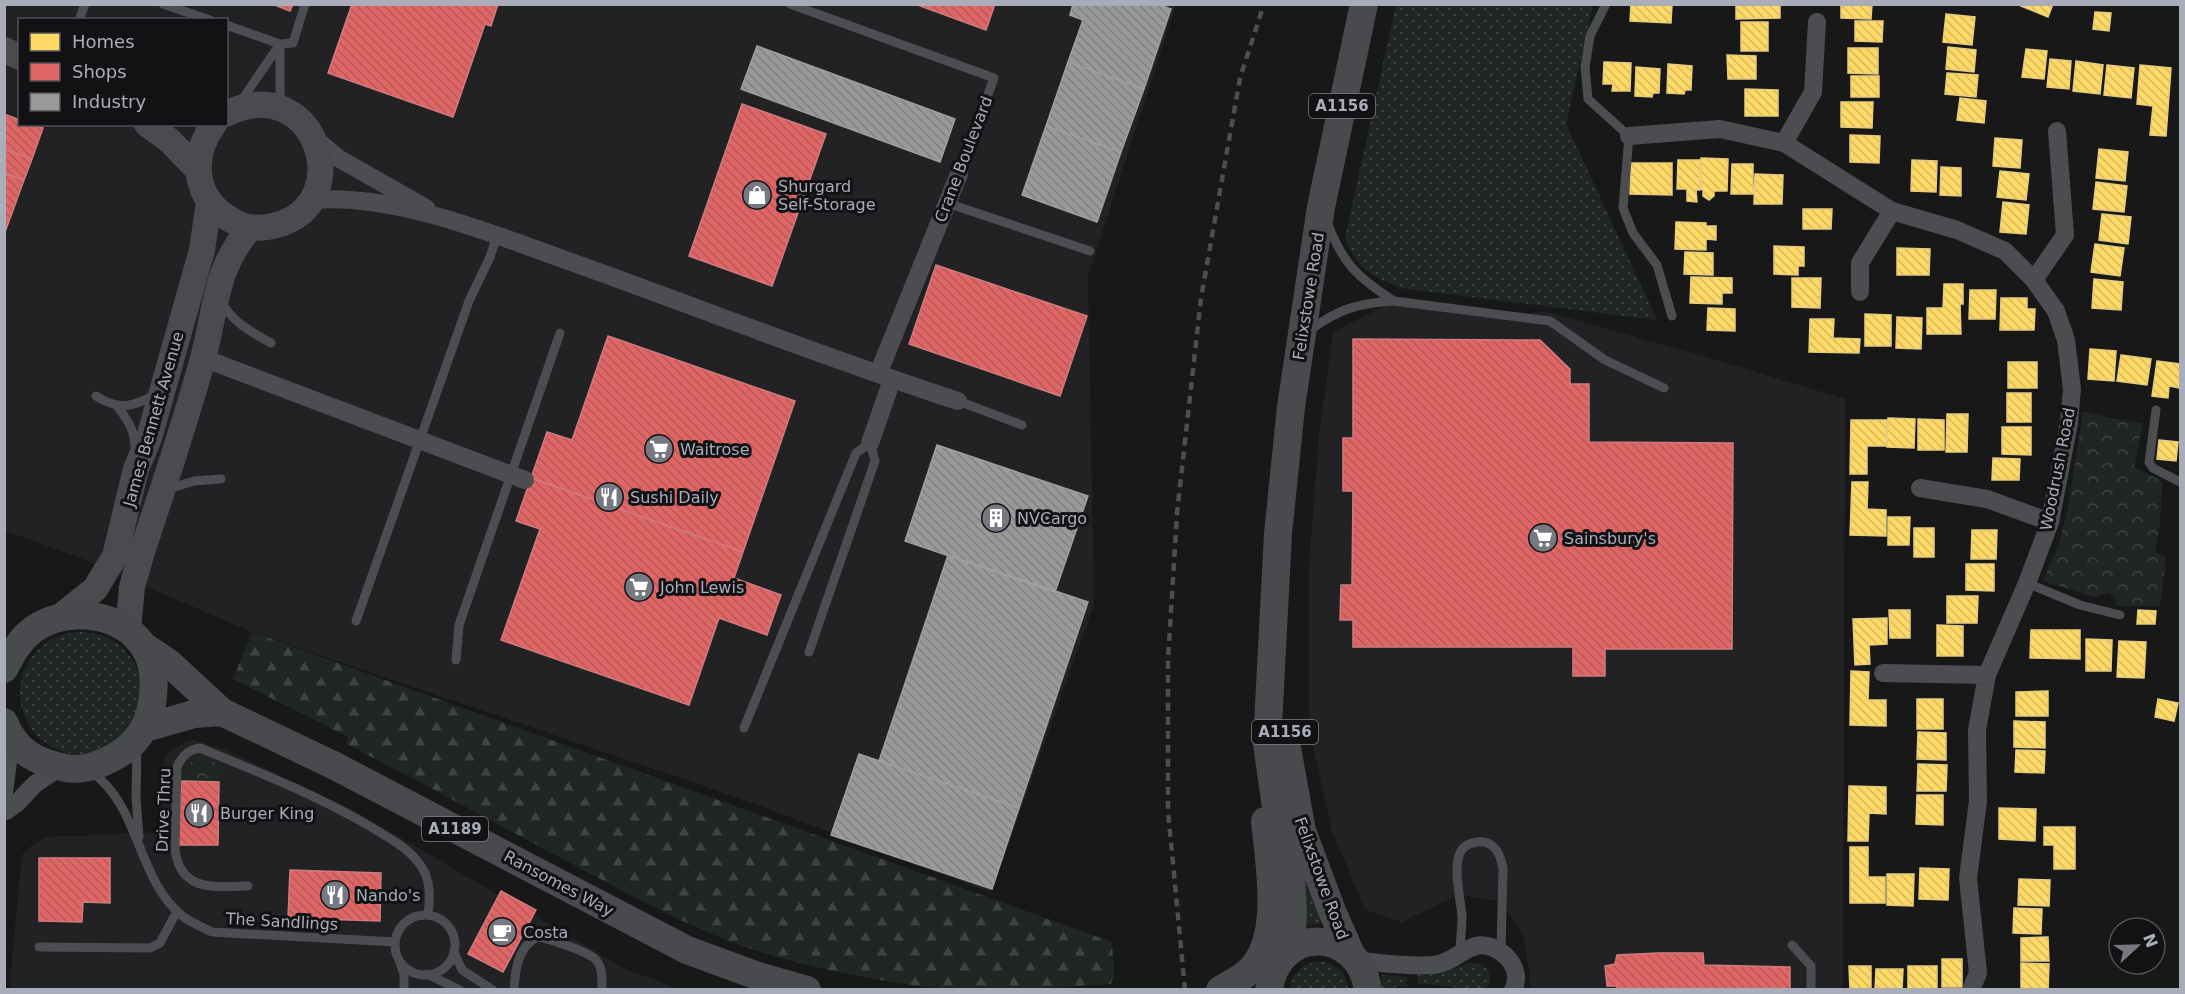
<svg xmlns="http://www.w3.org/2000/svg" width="2185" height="994" viewBox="0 0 2185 994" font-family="'DejaVu Sans',sans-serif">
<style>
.built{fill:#222224;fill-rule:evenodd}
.grass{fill:url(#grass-dots)}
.forest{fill:url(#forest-firs)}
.park{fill:url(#park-crowns)}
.homes{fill:url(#homes-back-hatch);stroke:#e5cc7f;stroke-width:1.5}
.shops{fill:url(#shops-back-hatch);stroke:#d07b7f;stroke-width:1.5}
.industry{fill:url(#industry-back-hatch);stroke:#9e9fa3;stroke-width:1.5}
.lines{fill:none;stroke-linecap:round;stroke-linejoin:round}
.lane{stroke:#4c4d51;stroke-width:9}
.street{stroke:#4c4d51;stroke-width:18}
.secondary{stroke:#4b4b4f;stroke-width:26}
.primary{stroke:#494a4d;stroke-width:28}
.rail{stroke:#4c4e50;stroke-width:4.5;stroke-dasharray:8 6;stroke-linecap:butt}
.labels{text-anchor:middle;stroke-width:6;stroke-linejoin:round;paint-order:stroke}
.shield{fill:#121214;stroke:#7c7e88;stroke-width:1.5}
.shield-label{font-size:15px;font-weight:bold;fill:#a9adb9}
.street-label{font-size:16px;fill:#a9adb9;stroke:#121214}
.poi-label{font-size:16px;fill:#a9adb9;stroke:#121214;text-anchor:start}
</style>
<defs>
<pattern id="grass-dots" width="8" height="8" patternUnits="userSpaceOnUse" patternTransform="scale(1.5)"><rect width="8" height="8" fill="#202722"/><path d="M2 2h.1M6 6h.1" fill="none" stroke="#3e4440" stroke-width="1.8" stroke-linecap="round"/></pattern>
<pattern id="forest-firs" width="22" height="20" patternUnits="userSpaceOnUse" patternTransform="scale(1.5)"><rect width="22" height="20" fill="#202722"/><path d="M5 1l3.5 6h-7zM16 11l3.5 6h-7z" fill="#3e4440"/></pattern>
<pattern id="park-crowns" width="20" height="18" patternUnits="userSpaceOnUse" patternTransform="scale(1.5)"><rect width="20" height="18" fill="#202722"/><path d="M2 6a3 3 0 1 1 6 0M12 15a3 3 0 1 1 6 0" fill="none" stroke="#3e4440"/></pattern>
<pattern id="homes-back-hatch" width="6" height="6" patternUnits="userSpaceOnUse" patternTransform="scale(1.5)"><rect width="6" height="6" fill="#ffd966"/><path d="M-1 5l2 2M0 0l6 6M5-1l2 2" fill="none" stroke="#d6b85d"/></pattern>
<pattern id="shops-back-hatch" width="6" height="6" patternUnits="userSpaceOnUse" patternTransform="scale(1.5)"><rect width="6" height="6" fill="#e06666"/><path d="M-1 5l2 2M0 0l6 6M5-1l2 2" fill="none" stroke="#b55a5a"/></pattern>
<pattern id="industry-back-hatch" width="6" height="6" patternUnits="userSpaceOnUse" patternTransform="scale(1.5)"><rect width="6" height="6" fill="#999"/><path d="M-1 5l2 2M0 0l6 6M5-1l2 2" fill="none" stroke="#808081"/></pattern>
</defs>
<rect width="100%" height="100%" fill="#181818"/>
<!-- built -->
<path class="built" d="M5,5H1176L1088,276L1094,605L991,893L745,800L252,632L73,555L5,531ZM20,20H226V124H20Z
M1394,301L1515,316L1543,311L1706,357L1845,399L1843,989H1529L1530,972L1522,933L1501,902L1459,894L1402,922L1365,910L1332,831L1309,727V566L1319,436L1333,332Z
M190,740L202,742L233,753L353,810L627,970L680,989L9,990L22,855L31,846L47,837L162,832L159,799L160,774L166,755L180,745Z"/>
<!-- grass -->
<path class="grass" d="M1396,5H1593L1566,124L1657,320L1400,288C1367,273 1360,272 1345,238Z
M20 693a61 61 0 1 1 122 0a61 61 0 1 1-122 0Z
M1303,869L1321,921L1320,924L1308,925L1304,922Z
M1318,961C1335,963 1347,972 1348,989H1290C1291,973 1303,964 1318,961Z
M1470,963L1481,964L1489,971L1490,982L1485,989C1462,990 1441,984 1418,984L1417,975L1441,974Z
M1382,975L1407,977V986L1382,989Z"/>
<!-- forest -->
<path class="forest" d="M252,632L1112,942L1114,974L1111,984C1064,987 1017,990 970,990C907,988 825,971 764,953C705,935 650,905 595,876C512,833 430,786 346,744L348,737L233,679Z"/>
<!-- park -->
<path class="park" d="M2083,411L2110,418L2143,423L2134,467L2162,481L2160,524L2155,552L2166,557L2160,606H2116L2115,598L2109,593L2094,597L2043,581L2059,544L2068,507Z
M201,756H207L216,763L219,782L185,781L188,764Z"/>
<!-- homes -->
<path class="homes" d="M1631,4H1672L1671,23L1630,21Z
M1739,4H1780V18L1736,19V5Z
M1841,4H1872L1871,19L1841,18Z
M2022,4H2053L2048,17L2021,6Z
M2095,12L2111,13L2109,31L2093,29Z
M1946,14L1975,17L1972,45L1943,42Z
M1855,21H1883L1882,42L1855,41Z
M1741,22H1768V51H1741Z
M1948,47L1976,50L1974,72L1946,69Z
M1848,48H1878V74L1848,73Z
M2026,49L2047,51L2044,79L2022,77Z
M1727,55L1756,56V79H1728Z
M2050,59L2071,61L2069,89L2047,87Z
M2076,61L2103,65L2100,94L2073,91Z
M1604,62L1631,63L1630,91H1612L1613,84H1603Z
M1668,64L1692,66L1691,90H1685L1684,94L1667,93Z
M2107,65L2134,68L2131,98L2104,95Z
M2140,65L2171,68L2166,136L2150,135L2153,106L2137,104Z
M1636,67L1660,69L1659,93H1653L1652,97L1635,96Z
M1947,73L1978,75L1976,97L1945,94Z
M1851,76H1879V97H1851Z
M1745,89L1778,90V116H1745Z
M1960,98L1986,101L1984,123L1957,120Z
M1841,102H1873L1872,128L1841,127Z
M1850,135L1880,136L1879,163L1850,162Z
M1995,138L2022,140L2020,168L1993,166Z
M2099,149L2128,152L2125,181L2096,178Z
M1701,158L1728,159L1727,191H1714V196L1709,200L1703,196V190L1701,189Z
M1678,160H1700V190H1696L1697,202L1687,201V189H1677Z
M1912,160L1937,161L1936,192L1911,191Z
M1631,163H1672V195L1630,194Z
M1732,164H1753V194H1731Z
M1941,167L1961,168V196L1940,195Z
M2000,171L2029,174L2026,200L1997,197Z
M1755,174L1783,175L1782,204H1754Z
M2096,182L2127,186L2124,212L2093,209Z
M2003,202L2029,205L2026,234L2000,232Z
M1803,209H1832L1831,229H1803Z
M2102,214L2131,217L2128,244L2099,240Z
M1676,222L1706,223V226H1716V240L1706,239V250L1675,249Z
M2095,244L2124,248L2120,276L2091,272Z
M1774,246L1804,247V266H1798V275L1774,274Z
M1897,248L1930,249L1929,275H1897Z
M1685,252L1713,253V275L1684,274Z
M1691,277L1732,278V293H1722V304L1690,303Z
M1792,278H1821L1820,308L1792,307Z
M2094,279L2123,282L2121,310L2092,308Z
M1944,284H1963V304H1960L1961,334H1927V308H1943Z
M1970,290H1996L1995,319H1969Z
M2001,298H2027V309H2035L2034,330H2000Z
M1708,308L1735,309V331L1707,330Z
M1865,314L1891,315V346H1865Z
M1897,317L1922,318L1921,349L1896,348Z
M1810,319H1834L1833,338L1860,339L1859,353L1809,352Z
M2090,349L2116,351L2114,381L2088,379Z
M2121,355L2151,359L2147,385L2117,381Z
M2157,361L2180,364V388L2169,386L2168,398L2152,396Z
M2008,362H2037V388H2008Z
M2007,393H2031V422H2007Z
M1947,414H1968L1967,452H1946Z
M1888,418L1915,419L1914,448L1887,447Z
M1918,419L1944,420V450H1918Z
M1851,420H1887L1886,446H1867V474H1850Z
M2002,427H2031V455L2002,454Z
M2159,440L2178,442L2176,461L2157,459Z
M1993,458L2020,459L2019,480H1992Z
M1852,482H1868L1867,509L1886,510V536L1850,535Z
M1888,517H1910L1909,545H1888Z
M1914,528H1934V557H1914Z
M1972,530H1997L1996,559H1971Z
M1966,564H1994V591L1966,590Z
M1947,596H1978L1977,623H1947Z
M1889,610H1910V638H1890Z
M2138,610L2156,611L2155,624H2137Z
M1887,618V644L1869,645L1870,664L1855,665L1853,619Z
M1937,625L1963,626V656H1937Z
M2031,630H2080V659L2030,658Z
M2086,639L2112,640L2111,671H2086Z
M2119,641L2146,642L2144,678L2117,677Z
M1851,671L1869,672L1868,700H1886V726L1850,725Z
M2048,691V716H2016V692Z
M1917,699H1943V729H1917Z
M2158,699L2178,703L2174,721L2155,717Z
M2014,721L2045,722V748L2014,747Z
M1918,732L1946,733V760L1917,759Z
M2016,750L2045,751L2044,773L2015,772Z
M1918,764L1947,765L1946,791H1917Z
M1849,786L1886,787V814L1869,813L1868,841H1848Z
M1917,795H1943V825L1916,824Z
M1999,808L2036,809L2035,841L1999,839Z
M2044,827H2075V869H2054V845H2044Z
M1850,847H1868V877H1885V903H1850Z
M1920,868L1949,869L1948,900L1919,899Z
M1887,874H1914L1913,906L1887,905Z
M2019,879L2050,880L2049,906L2018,905Z
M2014,908L2042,909L2041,934L2013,933Z
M2048,937L2049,961H2021V938Z
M1942,959H1962V987H1942Z
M2021,963L2049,964L2048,990H2021Z
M1849,966H1871V990H1850Z
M1908,966H1937V990H1908Z
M1876,969H1903L1902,990H1875Z"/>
<!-- shops -->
<path class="shops" d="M272,4H293L290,11Z
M352,4H498L491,26L485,24L453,117L328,73Z
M915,4H995L986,30Z
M742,104L826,134L772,286L689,256Z
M4,114L20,120V124H33L43,128L32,159L4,149Z
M4,149L32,159L24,180L4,173Z
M4,173L24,180L4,235Z
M936,265L1087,316L1060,396L909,344Z
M608,336L795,401L743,552L531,478L547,432L572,440Z
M1353,339L1540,340L1570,369V384H1589V442L1733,443L1732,649H1605V676H1573V647H1353V620H1340L1341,585H1352L1353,491H1343V438H1353Z
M531,478L743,552L734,578L781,595L767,635L719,618L689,705L501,640L540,529L516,521Z
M181,781L219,782L218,845H178Z
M39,858H110V903L83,902L82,922L39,921Z
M290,870L381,873L380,921L288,918Z
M501,891L536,910L503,972L468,954Z
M1658,953H1703L1704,965L1790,967V990H1616L1617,986H1607L1605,966L1615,964L1617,955Z"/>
<!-- industry -->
<path class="industry" d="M1073,4H1157L1171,9L1144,89L1068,62L1083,20L1070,15Z
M757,46L955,119L940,162L741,89Z
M1068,62L1144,89L1121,152L1046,126Z
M1046,126L1121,152L1097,222L1022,195Z
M937,445L1088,496L1055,592L905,541Z
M948,555L1088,602L1019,808L879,761Z
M859,754L1019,808L992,889L831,835Z"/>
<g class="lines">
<!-- lane -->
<path class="lane" d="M163,4L210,20
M790,4L994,78L959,174
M1606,4L1590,36L1585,67L1588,99L1629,136L1623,208L1633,233L1657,265L1672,316
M79,20L85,4
M226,25L280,44L293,43L305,4
M280,44V93L282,107
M239,104L280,44
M947,203L1090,251
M1327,222C1343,264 1357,277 1394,301
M221,301C232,322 251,332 271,343
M1310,330C1339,309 1358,303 1394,301L1550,321L1605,360L1664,388
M96,396C120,411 132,407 157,394
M958,401L1022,425
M117,406C128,420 135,431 135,448
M2156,410L2149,462L2153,468L2180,482
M168,489L194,481L221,479
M2027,583L2080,605L2120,615
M356,621L469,301L490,257L497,236
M456,660L459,625L560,333
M744,728L856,453L870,443L875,461L809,652
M137,746L136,798L139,837
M91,772C139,804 137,877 180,914C189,922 202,927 212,932L395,942
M248,886C214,887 180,892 175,849L177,767C182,756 188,750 200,748C258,772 317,795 371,827C389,838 409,848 421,866C431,880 430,899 428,915
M395 945a30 30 0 1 1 60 0a30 30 0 1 1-60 0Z
M1792,945L1811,966V990
M39,947L150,948L160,943L177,911
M454,952L462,970L493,990
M1460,954C1460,942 1462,929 1462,917C1461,900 1452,866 1461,851C1464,845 1470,843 1477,842C1494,840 1500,853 1503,868L1501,951
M400,963L404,974V990
M427,974L460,990
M514,990C515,970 518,947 537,937C548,938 585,951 594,958C603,965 602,980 602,990"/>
<!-- street -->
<path class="street" d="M1629,136L1720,129L1784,143L1892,211L1957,230L2005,251L2034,280L2056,311L2066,340L2072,389L2069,423L2050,522L2027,583L1987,675L1977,730L1978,801L1968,878L1978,973L1971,990
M314,138L338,158L426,208
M1784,143L1813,92L1817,22
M312,200C396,193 495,235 574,263C702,309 829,359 958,401
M2034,280L2065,235L2057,131
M1860,292V263L1892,211
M203,358L525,480
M878,374L959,174
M870,443L892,380
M1920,488L1987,499L2050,522
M1883,673L1987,675
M4,792L9,754L8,731
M6,811L17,803L35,784L60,767
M1359,961C1383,963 1409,967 1433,965C1450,964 1461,950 1476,946C1498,941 1525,967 1513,990"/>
<!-- secondary -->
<path class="secondary" d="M4,50L20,57
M147,124L170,141L198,170
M214,124C189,159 194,200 233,221C246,229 263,229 277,225C360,201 313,69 226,114
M60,617L95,589L115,556L136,469L149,438L202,250L209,202
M128,630L132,587L141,555C162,490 185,425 203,358C217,307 214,269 251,227"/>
<!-- primary -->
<path class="primary" d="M144,646L169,663L222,712L335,766L687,950L755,975L807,990
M4,669C12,654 20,639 34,629C67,606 121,612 144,647C155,663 155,685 152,704C149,723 140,738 125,750C110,761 86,772 66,768C36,762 16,752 4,722
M145,728L194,714L222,712
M1287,748L1302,831L1332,911L1350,952
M1291,949L1293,912L1290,863L1277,814L1267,744L1278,534L1291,407L1321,207L1364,4
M1220,990C1232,983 1245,977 1254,966C1282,932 1269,862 1265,821
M1269,990C1277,925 1359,926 1368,990"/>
<!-- rail -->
<path class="rail" d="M1185,990L1168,811V660L1177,513L1201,298L1240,78L1264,4"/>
</g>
<!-- icons -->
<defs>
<g id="shop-disc" transform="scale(1.5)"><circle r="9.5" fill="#767981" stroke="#121214"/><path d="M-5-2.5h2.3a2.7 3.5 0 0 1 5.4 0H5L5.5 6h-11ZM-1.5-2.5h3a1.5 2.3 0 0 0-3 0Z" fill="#fff"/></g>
<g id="supermarket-disc" transform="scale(1.5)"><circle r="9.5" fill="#767981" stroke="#121214"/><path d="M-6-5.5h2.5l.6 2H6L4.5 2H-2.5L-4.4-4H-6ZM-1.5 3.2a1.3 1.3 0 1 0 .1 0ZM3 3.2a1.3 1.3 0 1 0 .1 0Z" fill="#fff"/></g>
<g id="restaurant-disc" transform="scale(1.5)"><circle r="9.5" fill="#767981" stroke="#121214"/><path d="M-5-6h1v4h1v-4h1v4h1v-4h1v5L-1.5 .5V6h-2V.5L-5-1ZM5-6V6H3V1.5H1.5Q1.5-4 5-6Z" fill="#fff"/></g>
<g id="building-disc" transform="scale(1.5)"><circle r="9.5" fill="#767981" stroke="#121214"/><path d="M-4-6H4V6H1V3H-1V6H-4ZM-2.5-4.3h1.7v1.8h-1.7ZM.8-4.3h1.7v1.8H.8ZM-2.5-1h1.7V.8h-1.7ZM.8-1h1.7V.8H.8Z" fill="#fff"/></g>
<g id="cafe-disc" transform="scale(1.5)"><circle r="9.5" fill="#767981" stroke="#121214"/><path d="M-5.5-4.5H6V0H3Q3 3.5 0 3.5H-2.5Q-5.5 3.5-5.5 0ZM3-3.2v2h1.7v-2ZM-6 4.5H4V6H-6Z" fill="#fff"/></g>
</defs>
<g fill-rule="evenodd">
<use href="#shop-disc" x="757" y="195"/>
<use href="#supermarket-disc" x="659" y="449"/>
<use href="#restaurant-disc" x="609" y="497"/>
<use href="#building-disc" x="996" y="518"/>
<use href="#supermarket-disc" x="1543" y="538"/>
<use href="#supermarket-disc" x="639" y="587"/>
<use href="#restaurant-disc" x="199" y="813"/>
<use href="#restaurant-disc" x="335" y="895"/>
<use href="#cafe-disc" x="502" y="932"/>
</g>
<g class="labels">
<!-- shield labels -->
<g class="shield">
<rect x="1309" y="94" width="66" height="24" rx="4.5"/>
<rect x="1252" y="720" width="66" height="24" rx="4.5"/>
<rect x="422" y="817" width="66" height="24" rx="4.5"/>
</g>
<g class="shield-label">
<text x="1342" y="111">A1156</text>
<text x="1285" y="737">A1156</text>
<text x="455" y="834">A1189</text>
</g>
<!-- street labels -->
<g class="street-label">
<text transform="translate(963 159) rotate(-69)" y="6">Crane Boulevard</text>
<text transform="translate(1308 296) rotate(-81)" y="6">Felixstowe Road</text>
<text transform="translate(153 419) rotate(-74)" y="6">James Bennett Avenue</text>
<text transform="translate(2057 469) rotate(-79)" y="6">Woodrush Road</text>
<text transform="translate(163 810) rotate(-88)" y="6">Drive Thru</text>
<text transform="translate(1322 878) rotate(70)" y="6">Felixstowe Road</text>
<text transform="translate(559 883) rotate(28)" y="6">Ransomes Way</text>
<text transform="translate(282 921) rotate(3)" y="6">The Sandlings</text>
</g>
<!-- poi labels -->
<g class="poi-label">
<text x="778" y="192">Shurgard<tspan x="778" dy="18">Self-Storage</tspan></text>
<text x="680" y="455">Waitrose</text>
<text x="630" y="503">Sushi Daily</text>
<text x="1017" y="524">NVCargo</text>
<text x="1564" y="544">Sainsbury's</text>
<text x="660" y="593">John Lewis</text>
<text x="220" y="819">Burger King</text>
<text x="356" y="901">Nando's</text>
<text x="523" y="938">Costa</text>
</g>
</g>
<!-- border -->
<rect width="2185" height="994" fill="none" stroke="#a9adb9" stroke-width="12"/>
<!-- legend -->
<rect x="18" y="18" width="210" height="108" fill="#121214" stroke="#4e5056" stroke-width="1.5"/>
<rect x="30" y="33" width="30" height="18" fill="#ffd966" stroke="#4e5056" stroke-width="1.5"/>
<text x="72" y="48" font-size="18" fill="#a9adb9">Homes</text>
<rect x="30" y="63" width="30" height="18" fill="#e06666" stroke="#4e5056" stroke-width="1.5"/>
<text x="72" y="78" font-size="18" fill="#a9adb9">Shops</text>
<rect x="30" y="93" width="30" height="18" fill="#999999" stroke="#4e5056" stroke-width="1.5"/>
<text x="72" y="108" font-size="18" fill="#a9adb9">Industry</text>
<!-- north arrow -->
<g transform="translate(2137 946) rotate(68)"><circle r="28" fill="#121214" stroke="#4e5056" stroke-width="1.5"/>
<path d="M0-4.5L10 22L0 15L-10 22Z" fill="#767981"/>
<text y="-9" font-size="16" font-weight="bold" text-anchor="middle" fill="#a9adb9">N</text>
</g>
</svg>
